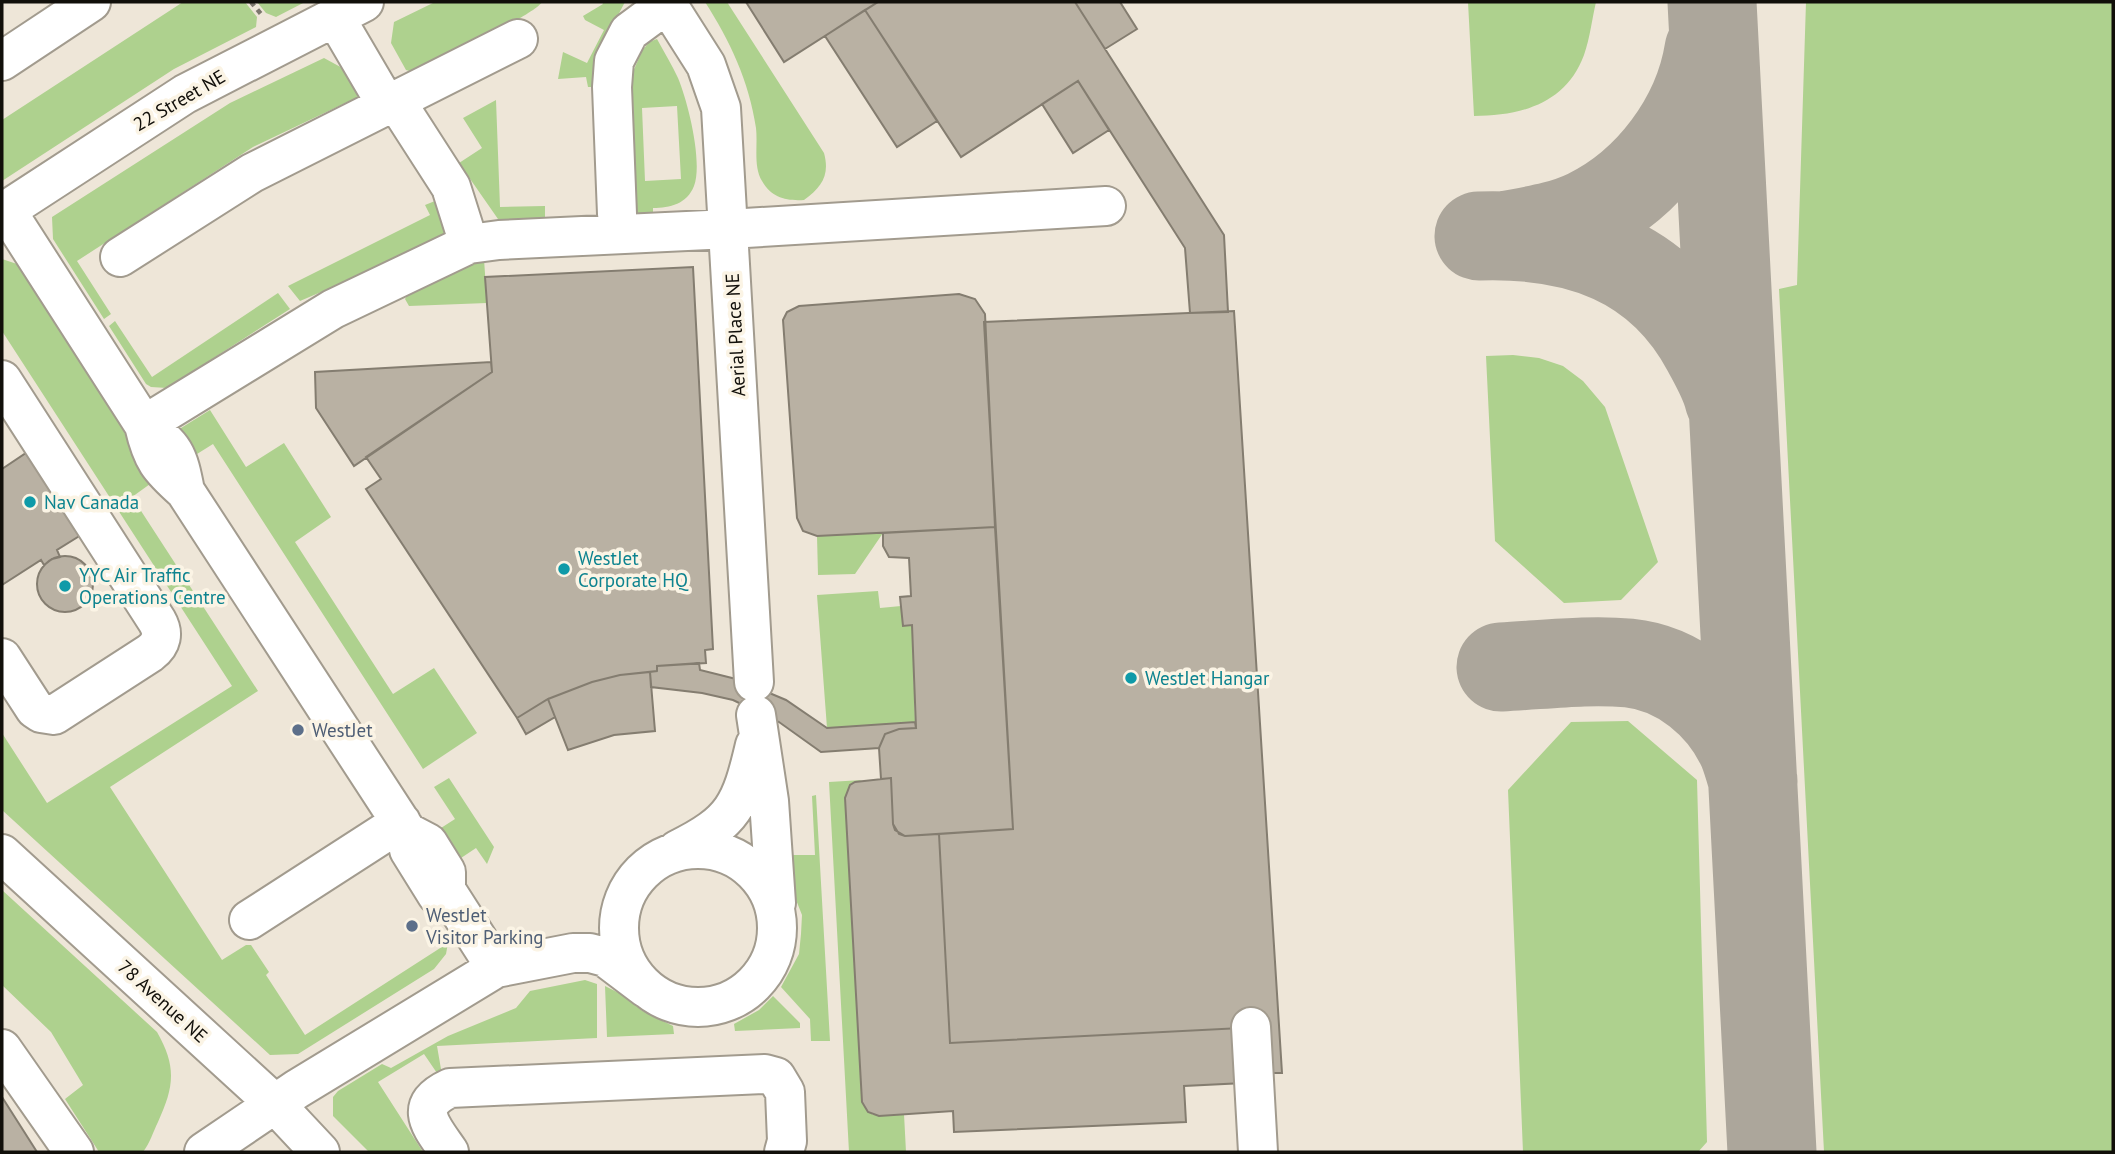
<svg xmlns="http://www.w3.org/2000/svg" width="2115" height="1154" viewBox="0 0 2115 1154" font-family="'PT Sans',sans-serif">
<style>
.green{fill:#aed18e;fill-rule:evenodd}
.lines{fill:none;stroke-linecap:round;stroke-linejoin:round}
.taxiway{stroke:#aca69b;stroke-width:89}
.building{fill:#b9b1a3;stroke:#847d70;stroke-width:2}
.minor-casing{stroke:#a29b8e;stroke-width:42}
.path{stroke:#7c776d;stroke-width:4.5;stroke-dasharray:5 5;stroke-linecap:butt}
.minor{stroke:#fff;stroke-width:38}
.culture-dot{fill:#0f9aa8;stroke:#fbf4e5;stroke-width:2.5}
.service-dot{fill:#5c6f8a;stroke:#fbf4e5;stroke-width:2.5}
.labels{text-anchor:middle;stroke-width:7;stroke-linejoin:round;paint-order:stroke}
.street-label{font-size:19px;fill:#110f0a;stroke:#fbf4e5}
.culture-label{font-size:19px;fill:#0d838f;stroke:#fbf4e5;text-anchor:start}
.service-label{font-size:19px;fill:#4e5e75;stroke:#fbf4e5;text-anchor:start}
</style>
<rect width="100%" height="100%" fill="#eee6d8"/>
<!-- green -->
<path class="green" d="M183,2H245L257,17L256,27L174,69L2,181V120Z
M257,2H305L276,17L266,13Z
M435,2H542C536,14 436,62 416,73L406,70L391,43L394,22Z
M602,2H625L597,55L593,87H588L586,77L558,79L563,52L587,63L604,30L585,20L583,16L603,4Z
M705,2H727L824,153C830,175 822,187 804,200C786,201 772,198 762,181C753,166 758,145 756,128C749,81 730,41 705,2Z
M1468,2H1596C1592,19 1590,38 1584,55C1566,104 1520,116 1474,116Z
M1806,2H2113V1152H1824L1779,289L1797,285Z
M657,39C664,52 672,65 678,78C688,102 703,162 694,186C687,204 670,208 653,208V215L637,217L632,74L642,51L649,42ZM677,106L681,179L645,181L642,108Z
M324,58L346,70L361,93L358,97L253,147L77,261L111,314L104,319L53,239L52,217L230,103Z
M496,100L500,207L545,206V223L503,222L498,219L459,163L482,148L463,118Z
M435,201L442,203L452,218L445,239L300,301L288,286L430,215L425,205Z
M2,259L17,264L157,479L132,497L258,691L110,787L222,960L246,945H251L269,972L266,975L305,1035L448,943L446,954L434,969L298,1054L270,1055L2,810V733L47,803L232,686L2,331Z
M484,259L487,303L409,306L405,299L408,294Z
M278,293L290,309L167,388L151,387L146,384L109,326L115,321L152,377Z
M1513,355L1539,358L1563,366L1583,381L1605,407L1658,562L1621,600L1564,603L1495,541L1486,356Z
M210,410L246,467L284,443L331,517L295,542L393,694L434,668L477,733L423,769L213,444L189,459L173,433Z
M883,533L855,574L818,575L817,536Z
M878,591L880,608L901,606L903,626L912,625L915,722L827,728L817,595Z
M1628,721L1697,780L1707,1142L1698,1152H1523L1508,790L1571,722Z
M449,778L494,847L487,864L476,848L461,858L441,828L455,819L434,787Z
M862,780L850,785L845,798L862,1102L873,1115L904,1114L906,1152H849L829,782Z
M816,795L830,1041H811L810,1019L781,987L799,954L801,934L802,915L789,882L784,855H815L812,796Z
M2,890L157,1032C177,1067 174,1087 158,1122C153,1132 150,1143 143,1152H99L65,1099L83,1085L51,1032L2,985Z
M585,980L597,984V1038L437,1046L442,1075L439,1076L424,1054L378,1082L423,1152H369L333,1116V1097L338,1091L382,1064L391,1068L448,1036L516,1008L530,991Z
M605,986L627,997L641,1010L673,1026L674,1034L607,1037Z
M773,996L800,1023V1028L735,1031L734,1024L759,1010Z"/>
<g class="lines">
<!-- taxiway -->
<path class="taxiway" d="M1712,2L1772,1152
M1509,235C1535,230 1562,226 1587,214C1649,184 1698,119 1709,50
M1479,236C1576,233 1659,260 1707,350C1715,365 1725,382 1729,399
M1501,667C1543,665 1587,659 1629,663C1679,668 1723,705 1743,750C1747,760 1750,771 1753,781"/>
</g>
<!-- building -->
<path class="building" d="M746,2H878L784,62Z
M878,2H1075L1224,235L1228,312L1190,313L1185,248L1078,81L961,157L865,10Z
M1075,2H1120L1137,29L1105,49Z
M865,10L937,121L897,147L825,36Z
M1078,81L1109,130L1073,153L1042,104Z
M693,267L713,649L705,650L706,663L657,666V671L620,675L592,682L548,699L517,718L366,489L381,479L366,457L492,372L485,277Z
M959,294L975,299L985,314L995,527L817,536L803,531L797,518L783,320L787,312L799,306Z
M1234,311L1282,1073H1266L1241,1028L950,1043L939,834L1013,829L984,322Z
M491,362L492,372L354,466L316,408L315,372Z
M26,453L81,535L57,550L60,557L52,559L44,565L41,560L2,585V469Z
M995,527L1013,829L905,836L899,834L893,824L891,778L881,779L879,748L885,734L899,729L916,728L912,625L903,626L900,597L911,596L909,558L889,557L883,546V533Z
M37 584a28 28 0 1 1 56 0a28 28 0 1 1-56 0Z
M699,663L700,670L736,679L786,700L827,728L915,722L916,728L899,729L885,734L879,748L821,752L779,722L733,700L702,693L651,687L650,672L657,671V666Z
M650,672L655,731L614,735L568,750L548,699L592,682L620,675Z
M548,699L555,717L526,734L517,718Z
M891,778L893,824L895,830L905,836L939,834L950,1043L1241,1028L1244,1083L1184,1086L1186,1122L954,1132L953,1111L879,1116L868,1112L862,1102L845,798L850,785L855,782Z
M2,1097L37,1152H2Z"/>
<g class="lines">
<!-- minor casing -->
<g class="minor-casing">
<path id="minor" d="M666,2L706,65L721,108L754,682
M335,17L386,104
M2,61L91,2
M395,100L451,187L469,244
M6,210L144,425C152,460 159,468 185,491C178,454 175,447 144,425
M2,213L185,94L364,2
M617,214L612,87L614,61L629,32L667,4
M120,257L252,173L518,39
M2,380L157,621C164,633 162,644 150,653L54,715L41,713L35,709L2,658
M144,425L333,309L469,244L499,240L729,229L1106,206
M185,491L407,832
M756,715L769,801L776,903
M619 928a79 79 0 1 1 158 0a79 79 0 1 1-158 0Z
M677,850C734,822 741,805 755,745
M2,854L275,1104L320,1152
M446,890V872L428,843L407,832L409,850L437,895L446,890L496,968
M249,920L401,822
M1251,1027L1258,1152
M2,1049L74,1152
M204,1152L297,1089L496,968L573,953H590L605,957L646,988
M449,1152C432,1127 411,1106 450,1088L765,1074L776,1077L785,1092L787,1141L784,1152"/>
</g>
<!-- path -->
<path class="path" d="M251,2L261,14"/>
<!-- minor -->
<use href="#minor" class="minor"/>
</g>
<!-- markers -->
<g class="culture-dot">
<circle cx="30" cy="502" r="7"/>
<circle cx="564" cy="569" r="7"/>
<circle cx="65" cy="586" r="7"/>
<circle cx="1131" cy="678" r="7"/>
</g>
<g class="service-dot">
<circle cx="298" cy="730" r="7"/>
<circle cx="412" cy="926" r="7"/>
</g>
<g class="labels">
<!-- street labels -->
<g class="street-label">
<text transform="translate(179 100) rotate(-30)" y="7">22 Street NE</text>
<text transform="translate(735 335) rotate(-93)" y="7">Aerial Place NE</text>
<text transform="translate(163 1001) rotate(42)" y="7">78 Avenue NE</text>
</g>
<!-- culture labels -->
<g class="culture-label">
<text x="44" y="509">Nav Canada</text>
<text x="578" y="565">WestJet<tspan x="578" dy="22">Corporate HQ</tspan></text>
<text x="79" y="582">YYC Air Traffic<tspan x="79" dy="22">Operations Centre</tspan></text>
<text x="1145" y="685">WestJet Hangar</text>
</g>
<!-- service labels -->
<g class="service-label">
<text x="312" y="737">WestJet</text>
<text x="426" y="922">WestJet<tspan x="426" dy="22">Visitor Parking</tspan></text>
</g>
</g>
<!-- border -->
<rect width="2115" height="1154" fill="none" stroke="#110f0a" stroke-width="7"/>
</svg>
